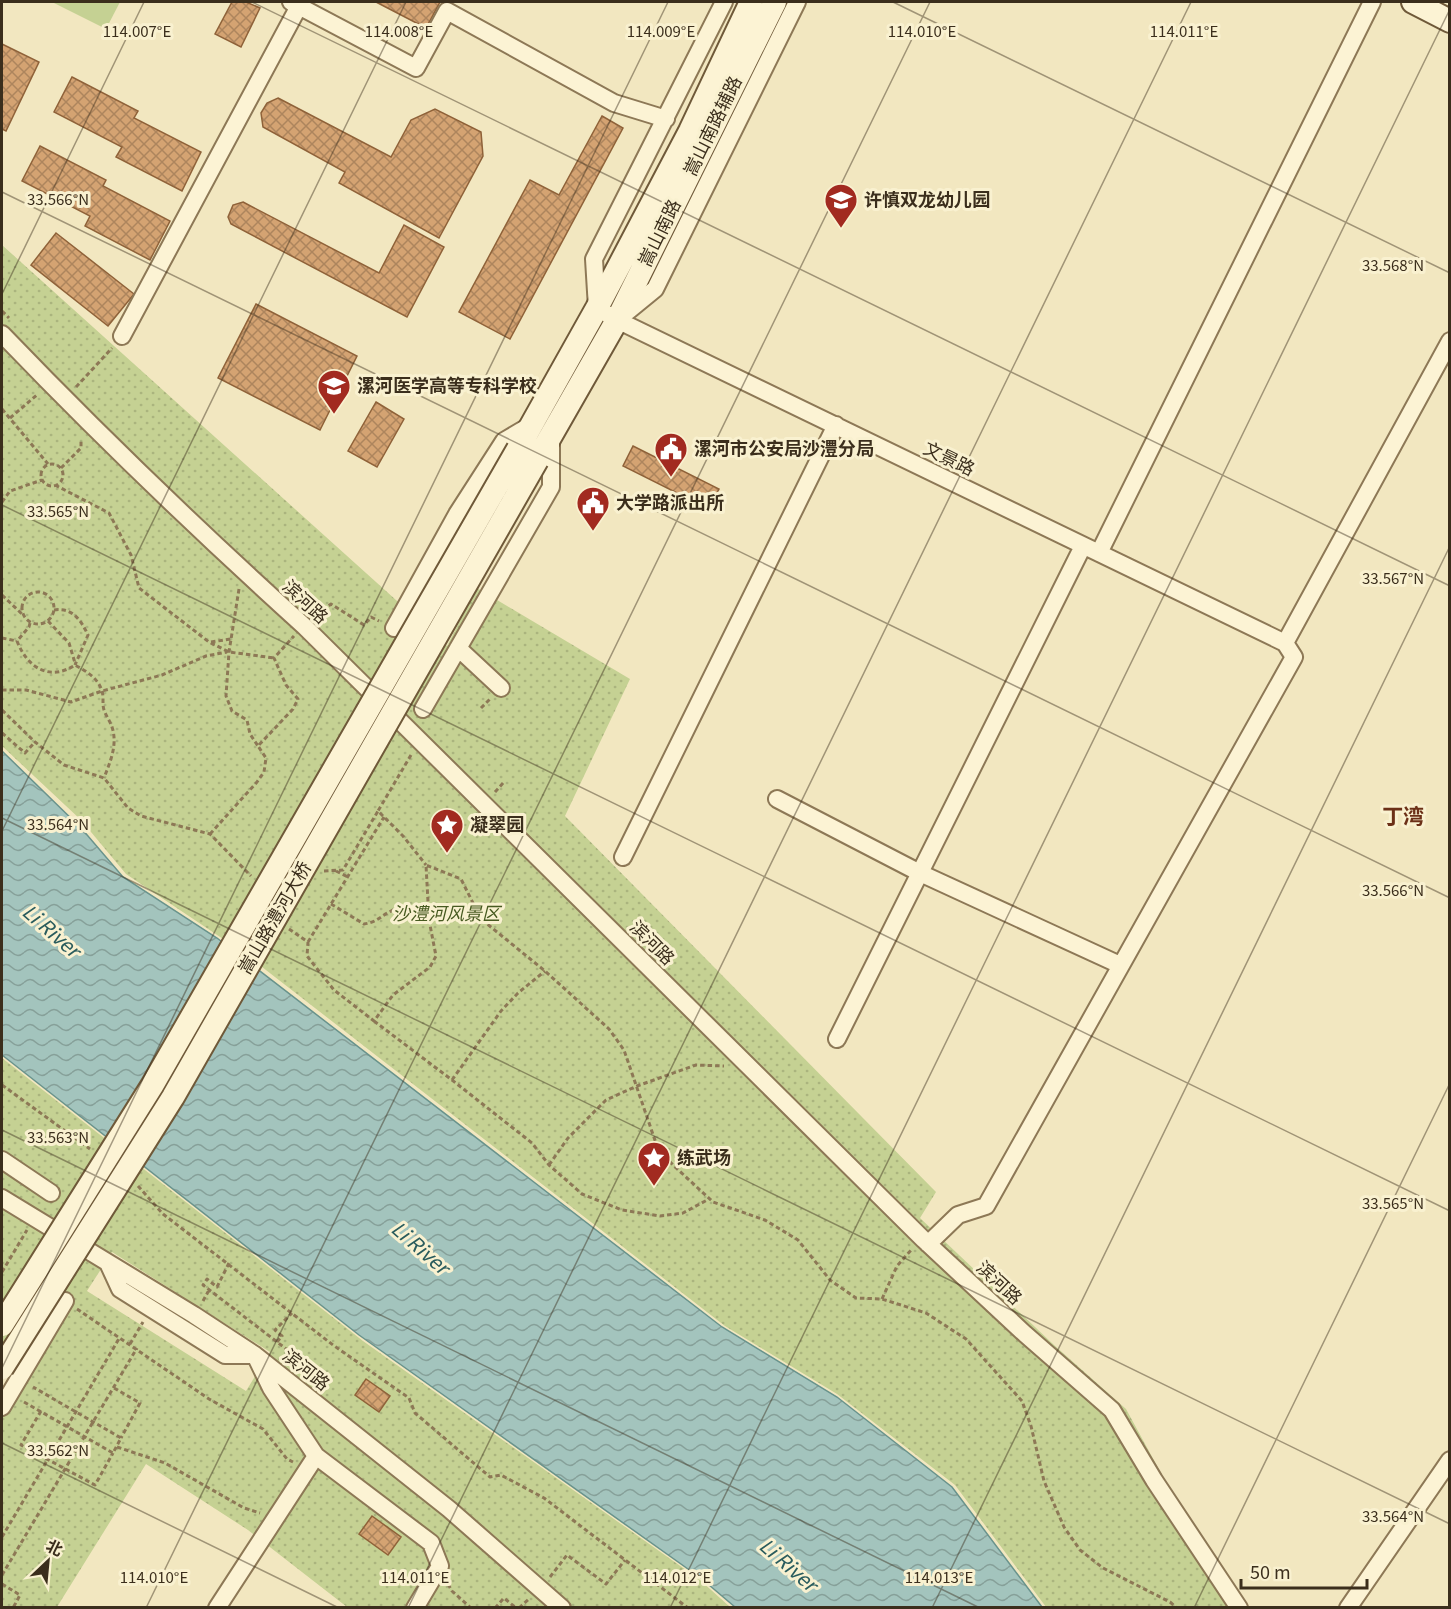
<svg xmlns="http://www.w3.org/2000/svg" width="1451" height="1609" viewBox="0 0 1451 1609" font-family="Georgia,'Noto Sans SC',serif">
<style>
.grass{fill:#c5d193}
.park{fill:url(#park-dots);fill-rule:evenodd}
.water{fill:url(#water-waves);stroke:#69938c;stroke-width:1.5}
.building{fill:url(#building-cross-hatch);stroke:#8f6239;stroke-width:1.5}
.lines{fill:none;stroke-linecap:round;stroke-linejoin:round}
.minor-casing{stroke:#8d7856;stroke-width:20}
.secondary-casing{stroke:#6f5939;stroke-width:26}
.path{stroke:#8d7856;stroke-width:3;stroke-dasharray:4.5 3;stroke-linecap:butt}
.minor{stroke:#fcf3d4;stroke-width:16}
.secondary{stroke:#fcf3d4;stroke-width:22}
.secondary-bridge-casing{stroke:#6f5939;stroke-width:26;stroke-linecap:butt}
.secondary-bridge{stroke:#fcf3d4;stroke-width:22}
.ticks{fill:none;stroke:#3b2e1c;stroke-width:1.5;stroke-opacity:0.45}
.labels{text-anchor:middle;stroke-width:6;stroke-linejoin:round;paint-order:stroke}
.street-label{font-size:18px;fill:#3b2e1c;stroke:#f9f1d0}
.poi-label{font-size:18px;font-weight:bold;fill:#3b2e1c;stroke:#f9f1d0;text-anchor:start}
.park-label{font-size:18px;font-style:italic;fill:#475a20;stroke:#f9f1d0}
.water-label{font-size:20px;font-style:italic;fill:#2a5c5d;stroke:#f9f1d0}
.quarter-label{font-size:21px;font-weight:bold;fill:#6c3017;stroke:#f9f1d0}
.ticks-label{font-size:15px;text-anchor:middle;fill:#3b2e1c;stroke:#f9f1d0;stroke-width:6;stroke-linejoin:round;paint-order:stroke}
</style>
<defs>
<pattern id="park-dots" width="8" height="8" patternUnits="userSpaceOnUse" patternTransform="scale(1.5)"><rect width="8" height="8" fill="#c5d193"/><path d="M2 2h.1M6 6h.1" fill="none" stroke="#aab47e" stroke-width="1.8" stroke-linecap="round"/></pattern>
<pattern id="water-waves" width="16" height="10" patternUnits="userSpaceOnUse" patternTransform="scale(1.5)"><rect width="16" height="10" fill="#a3c4bd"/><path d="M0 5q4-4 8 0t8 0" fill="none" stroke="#86a099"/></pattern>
<pattern id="building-cross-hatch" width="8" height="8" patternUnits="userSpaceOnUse" patternTransform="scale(1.5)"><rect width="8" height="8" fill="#d4a372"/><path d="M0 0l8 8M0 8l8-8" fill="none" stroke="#ad855d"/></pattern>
</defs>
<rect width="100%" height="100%" fill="#f2e7c0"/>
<!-- grass -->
<path class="grass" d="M52,2H120L106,29Z"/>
<!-- park -->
<path class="park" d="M2,245L447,646L477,588L630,679L565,816L936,1192L920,1218L1054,1345L1126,1409L1234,1607H1046L955,1485L837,1394L725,1326L244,953L126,874L81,820L2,746Z
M2,1058L363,1341L700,1580L730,1607H347L248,1530L146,1464L57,1607H2V1398L13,1379L2,1372ZM112,1252L270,1352L246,1391L87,1291Z"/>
<!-- water -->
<path class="water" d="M2,751L82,829L123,877L217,938L722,1327L837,1397L952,1487L1042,1607H735L702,1579L359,1335L2,1055Z"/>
<!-- building -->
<path class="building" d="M232,2H246L260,8L241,47L215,34Z
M376,2H440L426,28Z
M2,44L39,62L6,131L2,129Z
M72,77L138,111L134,118L201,152L182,191L116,157L122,147L54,112Z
M278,98L391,157L411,120L435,109L481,132L483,156L439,238L339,183L345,172L263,127L261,113L267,103Z
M602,116L623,128L510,339L459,312L530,180L559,195Z
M40,146L106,180L103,186L170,221L150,260L85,226L90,216L22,181Z
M243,202L379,273L404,225L444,247L407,317L231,224L228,217L233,205Z
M56,233L134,294L108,326L31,265Z
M256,304L357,356L320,430L218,378Z
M376,402L404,419L377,467L348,451Z
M633,446L719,489L709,509L623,466Z
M366,1379L390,1396L379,1412L355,1395Z
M372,1516L401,1537L388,1555L359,1534Z"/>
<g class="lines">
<!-- minor casing -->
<g class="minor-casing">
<path id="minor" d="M291,2L416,68L447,11L614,103L666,119
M724,2L594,259L597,308L617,320L1285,643
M622,316L655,289L797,2
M2,334C99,435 200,532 304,626L924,1240L1025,1334L1112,1410L1154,1480L1239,1608
M122,336L299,6
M1099,553L1372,2
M394,628L457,514L504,441L531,425
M1285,643L1450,341
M458,648L501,688
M423,709L551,487V437
M777,799L920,873L1120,965
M623,857L836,425
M837,1039L1083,546
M2,1160L51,1193
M2,1198L194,1315L255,1355L449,1509L562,1608
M928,1244L958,1215L986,1206L1294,657L1285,643
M108,1263L120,1289L225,1355H255L271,1388L316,1456L217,1608
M2,1407L65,1301
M316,1456L431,1543L440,1566L415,1608
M1348,1608L1450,1460"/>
</g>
<!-- secondary casing -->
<g class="secondary-casing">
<path id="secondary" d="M1413,2L1450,21
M518,449L597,308L690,131L751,2
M537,460L617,320L775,2"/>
</g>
<!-- path -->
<path class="path" d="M2,311L9,318
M76,387L112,348
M2,409L48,464
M10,418L38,394
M41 475a11 11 0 1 1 22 0a11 11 0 1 1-22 0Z
M61,468L81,448V439
M55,485L109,513L131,555L139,588L209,642L229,652L274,658
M2,502L10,491L42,480
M239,589L229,652L226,696L232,711L247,720L250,734L258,746
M22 608a16 16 0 1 1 32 0a16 16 0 1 1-32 0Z
M2,595L22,614
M54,610C72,607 81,620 88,635L75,665
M317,615L331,604L364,625L371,617L379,621
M48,621L69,643L75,663
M30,623L29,627L17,641C27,667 49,682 75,665C86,671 98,678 102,691C104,697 102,704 104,710C106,716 110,721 112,727C118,745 110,762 104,778
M2,638L17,641
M211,642L231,639
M2,690H26L71,702L102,691L162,675L206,656L227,652
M481,708L490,699
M2,710L35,742L64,765L104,778L128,808L141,816L210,834L251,876
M2,733L25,753L35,742
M411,755L378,811L403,836L426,865
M495,792L504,782
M210,834L257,782L264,772L266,758L258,746L293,709L298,699L286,685L274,658L294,636
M324,871L343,870L378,811
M336,871L348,877
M331,904L364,924C379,922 382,914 394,910C399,908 420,910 428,909
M289,929L308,942L307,956L334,990L374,1021L393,995L430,967L436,956L429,920L426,865L461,879L481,919L545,971L609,1029L624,1050L658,1149L673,1165L713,1202L765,1220L798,1240L830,1280L856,1298L882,1299L926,1313L966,1339L1022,1401L1031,1426L1044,1481L1064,1527L1080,1550L1103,1568L1170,1602L1177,1608
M308,942L384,817
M374,1021L452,1080L532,1143L549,1165L582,1194L622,1210L660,1216L683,1213L709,1199
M452,1080L501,1011L518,993L545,971
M2,1085L90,1149
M549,1165L568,1138L606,1100L637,1086L696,1065L724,1066
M138,1186L163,1214L333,1345L409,1398L415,1413L490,1477L501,1475L544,1498L688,1608
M229,1263L217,1287L207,1279L203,1285L307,1365
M2,1272L27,1230
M882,1299L897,1266L912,1249
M203,1301L209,1290
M77,1309L209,1399L263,1429L287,1459L293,1462
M277,1342L282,1336L275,1330L292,1313
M130,1344L143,1322
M114,1388L140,1403L121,1438
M24,1402L113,1453L121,1438L33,1387
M41,1411L21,1445L95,1485L113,1453
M117,1447L165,1463L244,1508L260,1513
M2,1537L120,1337
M2,1575L137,1348
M550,1577L567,1555L606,1584L625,1560
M2,1584L20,1595L13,1608
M448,1584L452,1591L471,1608
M495,1608L504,1598L516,1608
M519,1608L529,1599"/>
<!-- minor -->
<use href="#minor" class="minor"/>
<!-- secondary -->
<use href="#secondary" class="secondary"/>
<!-- secondary-bridge casing -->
<g class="secondary-bridge-casing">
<path id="secondary-bridge" d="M2,1325L152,1086L518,449
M2,1368L173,1097L537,460"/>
</g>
<!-- secondary-bridge -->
<use href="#secondary-bridge" class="secondary-bridge"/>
</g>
<!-- ticks -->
<path class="ticks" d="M252,2L1450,586M893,2L1450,273M2,192L1450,898M2,294L144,2M2,505L1450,1211M2,818L1450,1524M2,831L406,2M2,1130L980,1608M2,1368L668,2M2,1443L339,1608M146,1608L930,2M408,1608L1191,2M670,1608L1450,9M932,1608L1450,546M1194,1608L1450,1083"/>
<!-- icons -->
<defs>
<g id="school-pin" transform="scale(1.725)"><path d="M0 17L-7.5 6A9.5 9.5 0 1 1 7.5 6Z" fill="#a22a20" stroke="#f9f1d0"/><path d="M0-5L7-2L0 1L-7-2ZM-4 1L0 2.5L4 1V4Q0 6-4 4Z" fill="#fff"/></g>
<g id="university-pin" transform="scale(1.725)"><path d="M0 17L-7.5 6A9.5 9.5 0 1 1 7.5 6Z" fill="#a22a20" stroke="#f9f1d0"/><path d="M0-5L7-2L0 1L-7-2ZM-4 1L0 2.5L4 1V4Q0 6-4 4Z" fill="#fff"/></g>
<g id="civic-pin" transform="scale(1.725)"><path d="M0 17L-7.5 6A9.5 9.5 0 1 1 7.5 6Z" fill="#a22a20" stroke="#f9f1d0"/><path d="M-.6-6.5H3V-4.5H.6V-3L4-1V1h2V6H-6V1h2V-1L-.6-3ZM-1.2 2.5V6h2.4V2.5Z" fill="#fff"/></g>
<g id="sight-pin" transform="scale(1.725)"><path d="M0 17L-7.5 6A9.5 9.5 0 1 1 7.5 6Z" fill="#a22a20" stroke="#f9f1d0"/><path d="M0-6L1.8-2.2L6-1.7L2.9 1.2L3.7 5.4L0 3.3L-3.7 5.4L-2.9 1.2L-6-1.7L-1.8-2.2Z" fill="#fff"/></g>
</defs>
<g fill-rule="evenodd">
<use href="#school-pin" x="841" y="200"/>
<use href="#university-pin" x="334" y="386"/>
<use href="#civic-pin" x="671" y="449"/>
<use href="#civic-pin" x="593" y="503"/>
<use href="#sight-pin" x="447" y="825"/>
<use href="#sight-pin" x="654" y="1158"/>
</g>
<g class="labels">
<!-- street labels -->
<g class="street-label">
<text transform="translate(713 126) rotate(-64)" y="6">嵩山南路辅路</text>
<text transform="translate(660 233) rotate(-64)" y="6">嵩山南路</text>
<text transform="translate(949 459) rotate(26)" y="6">文景路</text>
<text transform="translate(305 602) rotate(43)" y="6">滨河路</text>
<text transform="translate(275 918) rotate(-60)" y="6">嵩山路澧河大桥</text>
<text transform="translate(652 943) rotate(45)" y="6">滨河路</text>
<text transform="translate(999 1283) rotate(43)" y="6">滨河路</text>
<text transform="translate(306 1370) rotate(39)" y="6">滨河路</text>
</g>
<!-- poi labels -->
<g class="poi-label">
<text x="864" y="206">许慎双龙幼儿园</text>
<text x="357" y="392">漯河医学高等专科学校</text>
<text x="694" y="455">漯河市公安局沙澧分局</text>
<text x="616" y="509">大学路派出所</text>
<text x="470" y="831">凝翠园</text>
<text x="677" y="1164">练武场</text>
</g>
<!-- park labels -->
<g class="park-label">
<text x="446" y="920">沙澧河风景区</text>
</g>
<!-- water labels -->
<g class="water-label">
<text transform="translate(51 931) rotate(41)" y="7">Li River</text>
<text transform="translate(420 1248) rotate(41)" y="7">Li River</text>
<text transform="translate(788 1565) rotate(41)" y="7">Li River</text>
</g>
<!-- quarter labels -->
<g class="quarter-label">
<text x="1403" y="824">丁湾</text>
</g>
</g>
<g class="ticks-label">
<text x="137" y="37">114.007°E</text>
<text x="399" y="37">114.008°E</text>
<text x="661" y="37">114.009°E</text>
<text x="922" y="37">114.010°E</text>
<text x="1184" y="37">114.011°E</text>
<text x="58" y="205">33.566°N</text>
<text x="1393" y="271">33.568°N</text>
<text x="58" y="517">33.565°N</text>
<text x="1393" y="584">33.567°N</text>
<text x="58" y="830">33.564°N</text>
<text x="1393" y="896">33.566°N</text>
<text x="58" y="1143">33.563°N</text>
<text x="1393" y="1209">33.565°N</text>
<text x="58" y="1456">33.562°N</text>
<text x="1393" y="1522">33.564°N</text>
<text x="154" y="1583">114.010°E</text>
<text x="415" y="1583">114.011°E</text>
<text x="677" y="1583">114.012°E</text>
<text x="939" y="1583">114.013°E</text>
</g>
<!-- border -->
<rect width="1451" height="1609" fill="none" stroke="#3b2e1c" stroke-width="6"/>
<!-- north arrow -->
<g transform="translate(48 1561) rotate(26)" stroke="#f9f1d0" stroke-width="4.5" paint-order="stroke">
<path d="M0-4.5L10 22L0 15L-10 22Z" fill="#3b2e1c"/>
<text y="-9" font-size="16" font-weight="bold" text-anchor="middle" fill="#3b2e1c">北</text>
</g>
<!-- scale -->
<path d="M1241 1579v9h126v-9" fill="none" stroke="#3b2e1c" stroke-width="3"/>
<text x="1250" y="1579" font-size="18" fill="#3b2e1c" stroke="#f9f1d0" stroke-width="4.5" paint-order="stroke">50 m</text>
</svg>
